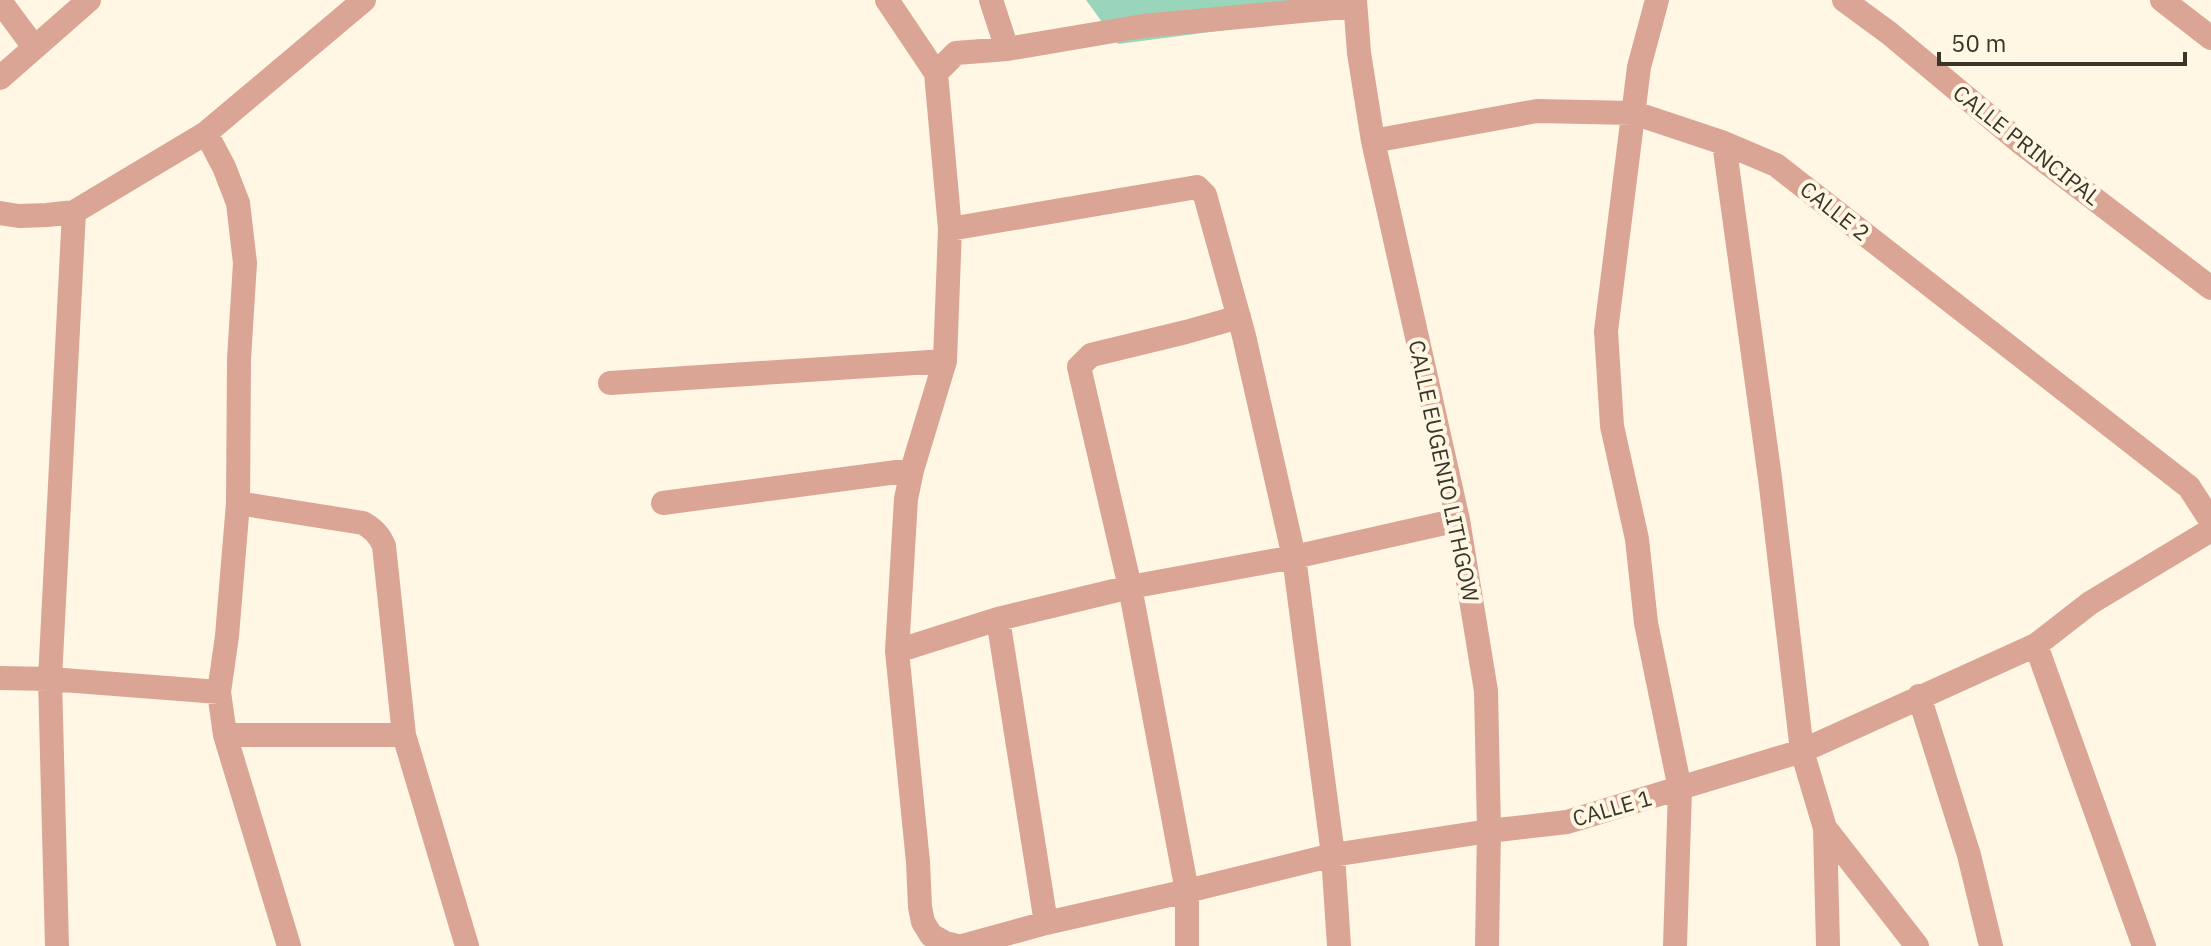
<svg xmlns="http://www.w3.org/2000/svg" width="2211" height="946" viewBox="0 0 2211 946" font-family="'IBM Plex Sans',sans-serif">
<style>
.green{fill:#99d5ba}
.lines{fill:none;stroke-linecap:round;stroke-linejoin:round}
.minor{stroke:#daa595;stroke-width:24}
.labels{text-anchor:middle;stroke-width:8;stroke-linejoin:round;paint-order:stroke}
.street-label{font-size:22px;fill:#393528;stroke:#fff7e4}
</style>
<rect width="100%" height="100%" fill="#fff7e4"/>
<!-- green -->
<path class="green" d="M1086,0H1302V20L1118,44Z"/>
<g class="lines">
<!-- minor -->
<path class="minor" d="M887,0L936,73L950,229L945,361L912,470L906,499L897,651L918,862L920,907L923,922L931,935L945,943L957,946
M991,0L1007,49
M1355,0L1359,53L1373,141L1458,520L1486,691L1489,831L1487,946
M1657,0L1639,67L1606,331L1612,426L1637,539L1646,623L1680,789L1675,946
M1844,0L1889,33L2021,143L2211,288
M2162,0L2211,38
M0,1L34,47
M936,73L956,53L1007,49L1143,26L1355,6
M0,78L89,0
M206,133L224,167L238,203L245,263L239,359L238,503L227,636L219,692L225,735L289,946
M1373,141L1537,111L1634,113L1724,143L1776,165L2189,487L2211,521
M1724,143L1770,478L1802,751L1825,828L1828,946
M0,213L19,216L47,215L74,212L206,133L364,0
M950,229L1197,187L1205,195L1244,336L1294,557L1333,855L1339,946
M610,383L945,361
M238,503L363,523C373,529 379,534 384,546L404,735
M663,503L912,470
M998,619L1046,923
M2036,645L2144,946
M897,651L998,619L1130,587L1294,557L1458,520
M0,678L50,679L219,692
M1919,696L1969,855L1991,946
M225,735H404L467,946
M1825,828L1917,946
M57,946L50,679L74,212
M962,946L1046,923L1187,891L1333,855L1489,831L1567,822L1802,751L2036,645L2090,603L2211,530
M1187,946V891L1130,587L1079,367L1091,355L1186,332L1239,317"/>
</g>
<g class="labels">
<!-- street labels -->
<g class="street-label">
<text transform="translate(2027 145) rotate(38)" y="8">CALLE PRINCIPAL</text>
<text transform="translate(1835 211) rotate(38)" y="8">CALLE 2</text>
<text transform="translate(1444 471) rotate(78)" y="8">CALLE EUGENIO LITHGOW</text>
<text transform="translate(1612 808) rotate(-16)" y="8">CALLE 1</text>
</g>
</g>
<!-- scale -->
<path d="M1939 52v12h246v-12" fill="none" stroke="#393528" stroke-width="4"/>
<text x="1951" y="52" font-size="24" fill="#393528" stroke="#fff7e4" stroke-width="6" paint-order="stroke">50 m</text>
</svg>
